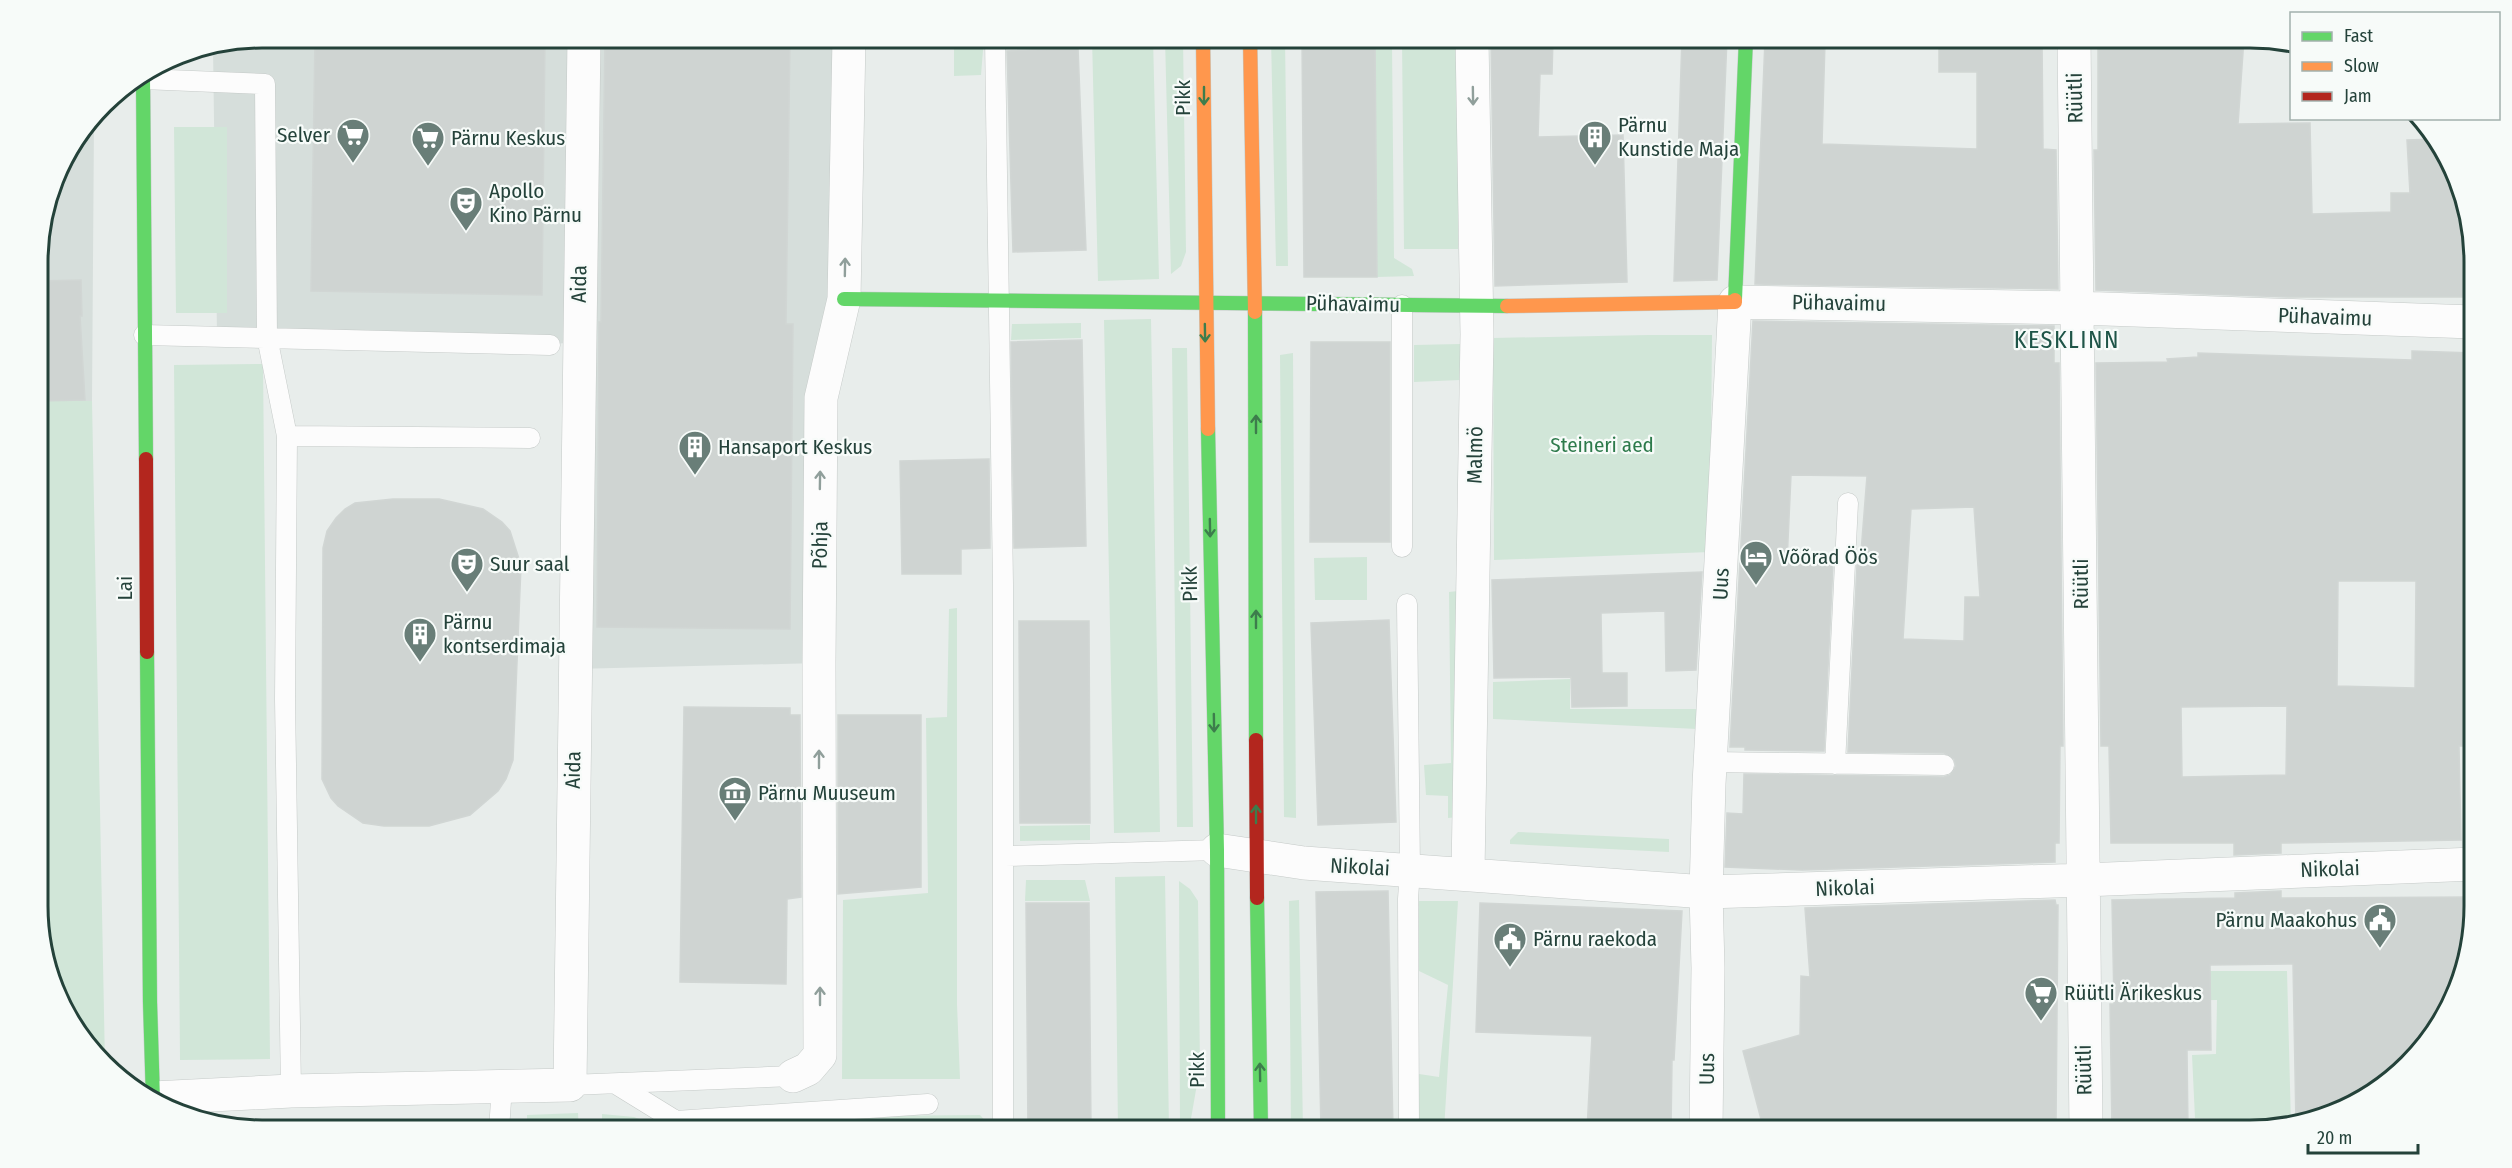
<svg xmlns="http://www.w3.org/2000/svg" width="2512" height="1168" viewBox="0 0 2512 1168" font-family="'Fira Sans Condensed',sans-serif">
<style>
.built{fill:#d6dedb}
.green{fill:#d1e6d8}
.building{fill:#cfd4d2;stroke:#d1d6d4;stroke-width:1.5;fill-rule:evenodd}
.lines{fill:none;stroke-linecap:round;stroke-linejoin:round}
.lane-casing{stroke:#c5cac8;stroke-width:21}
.street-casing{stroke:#c5cac8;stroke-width:34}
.fast-casing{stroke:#c3cbc8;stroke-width:15}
.slow-casing{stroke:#c3cbc8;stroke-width:15}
.jam-casing{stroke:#c3cbc8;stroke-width:15}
.lane{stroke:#fcfcfc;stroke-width:20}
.street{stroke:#fcfcfc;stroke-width:33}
.fast{stroke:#63d668;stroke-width:14}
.slow{stroke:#ff974d;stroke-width:14}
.jam{stroke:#b3261e;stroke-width:14}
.oneway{stroke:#3d7d4c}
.oneway2{stroke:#909f9b}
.labels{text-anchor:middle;stroke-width:4.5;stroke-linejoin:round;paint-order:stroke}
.street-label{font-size:21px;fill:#24423a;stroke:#f7fbf9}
.poi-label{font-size:21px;fill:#24423a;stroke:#f7fbf9;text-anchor:start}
.park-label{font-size:21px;fill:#2d7a4b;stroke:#f7fbf9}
.quarter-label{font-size:24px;letter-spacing:1.5px;fill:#1f5548;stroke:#f7fbf9}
.rim{fill:none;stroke:#24423a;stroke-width:3}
</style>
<rect width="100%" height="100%" fill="#e8edeb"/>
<!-- built -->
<path class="built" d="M262,38H849L819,663L574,669L578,341L550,345L217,335L213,47Z
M94,120L92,401H38V247L61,163Z"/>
<!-- green -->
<path class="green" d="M954,38H984L981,75L954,76Z
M1008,38H1078V46L1008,48Z
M1092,38H1153L1159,279L1098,281Z
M1165,38H1183L1186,252L1181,266L1171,274Z
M1271,38H1285L1288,266H1276Z
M1375,38H1385V42L1392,43L1394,258L1412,269L1414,276L1377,277Z
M1402,38H1459L1458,249H1404Z
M174,127H227V313H176Z
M1151,319L1160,832L1114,833L1104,320Z
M1081,323V338L1011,340L1012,324Z
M1648,335H1712L1710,552L1494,560L1493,338Z
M1460,344V380L1414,382V345Z
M1172,348H1187L1193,827H1177Z
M1293,353L1296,817V818L1284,817L1280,355Z
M263,364L270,1059L180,1060L174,365Z
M38,401H92L105,1064L84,1042L54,991L39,935Z
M1367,557V600H1315L1314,558Z
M1458,591V817L1448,818V796L1426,795L1424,765L1451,763L1449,592Z
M957,608V1004L960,1079H842L843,900L928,893L926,718L947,717L949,609Z
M1570,679V709H1698L1697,729L1493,719V682Z
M1090,825V840L1020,841V826Z
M1518,832L1669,839V852L1510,844V840Z
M1165,876L1169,1130H1118L1115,877Z
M1026,880H1085L1090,901H1025Z
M1179,881L1190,889L1198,901L1200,1067L1189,1130H1180Z
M1299,900L1303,1130H1291L1289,901Z
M1419,901H1458L1444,1130H1419V1074L1439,1077L1448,985L1419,971Z
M2115,971H2287L2291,1125L2264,1130H2227L2226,1119L2195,1118L2192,1055L2216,1054L2217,1000L2116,1001Z
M578,1113L579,1130H527V1115Z
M602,1114L634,1117L660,1127L662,1130H602Z
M980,1115L990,1126V1130H943L942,1127H855L861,1116Z
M302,1121V1130H262L241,1126Z"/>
<!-- building -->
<path class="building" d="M315,38H545L542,295L311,291Z
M605,38H790L786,324H793L790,629L597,627L599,322H601Z
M1302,38H1375L1377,277H1304Z
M1491,38H1553L1552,74H1540L1538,137L1623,135L1627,282L1495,286Z
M1682,38H1727L1717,280L1674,281Z
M1939,38H2042L2043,149L2056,150L2058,289L1755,284L1765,40L1825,42L1822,144L1977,149V72H1939Z
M2098,38H2244L2238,124L2310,123L2312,214L2391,212V193H2410L2407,140L2436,139L2458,177L2473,233V297H2289L2096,290L2094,150H2098Z
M1078,48L1086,250L1013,252L1007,51Z
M81,280L82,316H80L85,400L38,401V281Z
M1753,321L2054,326V363H2059L2063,746H2060L2059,843H2055V862L1802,870L1725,867L1727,813L1743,814L1744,774L1944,777L1950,775L1956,766L1954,759L1944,753L1848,752L1857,565H1860L1867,476L1791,475L1787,562L1833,564L1824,751L1745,750V747H1730ZM1974,507L1980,597H1965L1964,641L1903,639L1911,509Z
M1082,340L1086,546L1014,548L1011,342Z
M1311,342H1390V542H1310Z
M2412,351L2473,353L2474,746H2459L2461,840L2281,843V853L2234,855V843H2111L2109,746H2101L2096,363L2168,362L2167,359L2198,357V353L2412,360ZM2338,581H2416L2415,688L2337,686ZM2287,706L2286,775L2182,777L2181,707Z
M989,459L990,548L961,549V574H902L900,461Z
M439,499L483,509L502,522L510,531L521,565L513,760L506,779L498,791L470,815L429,826H384L363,823L338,806L331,798L322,779L323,548L327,531L336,518L345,509L355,503L393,499Z
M1702,572L1696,670L1666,671L1665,611L1601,613L1602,673H1627V706L1572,707L1571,677L1494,678L1492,580Z
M1389,620L1396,822L1318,825L1311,623Z
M1019,621H1089L1090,823H1020Z
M684,707L790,708V715H800L801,897L787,899L786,984L680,982Z
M838,715H921V887L838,894Z
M1388,891L1393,1130H1321L1316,892Z
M2281,891V898L2474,897L2457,992L2428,1043L2375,1092L2322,1118L2296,1124L2293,964L2210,965L2211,1050H2187L2188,1130H2112L2110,1004H2114L2112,900L2235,898V893Z
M2055,900L2056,905H2058L2056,1124L1762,1123L1743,1051L1800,1035L1801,976L1810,977L1805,908Z
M1026,903H1089L1091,1130H1028Z
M1480,903L1682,911L1674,1060H1672L1671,1130H1587L1592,1036L1476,1032Z"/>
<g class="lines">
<!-- lane casing -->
<g class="lane-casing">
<path id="lane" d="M995,38L1003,585V1130
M143,79L265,84L267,337L287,436
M144,335L550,345
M1402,547V305
M1407,604L1410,870L1408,899L1409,1130
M1711,762L1944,765
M1835,764L1848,503
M1005,856L1217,850
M616,1084L676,1121L682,1130
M570,1085L793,1076
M291,1091L285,699L287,436L530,438
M676,1121L928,1104
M499,1130L502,1086"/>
</g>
<!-- street casing -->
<g class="street-casing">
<path id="street" d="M2074,38L2086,1130
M1217,850L1304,863L1706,892L2084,880L2474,864
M1468,873L1477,334L1472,38
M793,1076L808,1069L820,1055L819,663L821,398L844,299L849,38
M153,1098L291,1091L570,1085L584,38
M1706,1130L1708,968L1706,892L1709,784L1735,302L2078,308L2473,322"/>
</g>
<!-- fast casing -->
<g class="fast-casing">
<path id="fast" d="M143,76L146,459
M844,299L1507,306
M1735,300L1746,38
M1255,312L1256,740
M1208,429L1217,850L1218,1130
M147,652L150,1002L153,1100
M1257,898L1261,1130"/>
</g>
<!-- slow casing -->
<g class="slow-casing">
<path id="slow" d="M1203,38L1208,429
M1250,38L1255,312
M1507,306L1735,302V300"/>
</g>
<!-- jam casing -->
<g class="jam-casing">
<path id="jam" d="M146,459L147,652
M1256,740L1257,898"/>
</g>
<!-- lane -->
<use href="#lane" class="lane"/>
<!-- street -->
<use href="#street" class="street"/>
<!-- fast -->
<use href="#fast" class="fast"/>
<!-- slow -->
<use href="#slow" class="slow"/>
<!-- jam -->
<use href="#jam" class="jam"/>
</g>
<!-- one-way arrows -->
<defs><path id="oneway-shaft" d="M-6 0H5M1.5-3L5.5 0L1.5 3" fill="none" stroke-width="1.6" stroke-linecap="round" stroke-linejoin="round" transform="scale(1.5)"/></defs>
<g class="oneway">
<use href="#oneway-shaft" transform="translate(1204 96) rotate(90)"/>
<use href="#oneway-shaft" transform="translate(1205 333) rotate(89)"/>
<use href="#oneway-shaft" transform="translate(1256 424) rotate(-90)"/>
<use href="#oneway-shaft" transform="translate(1210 528) rotate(89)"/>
<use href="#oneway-shaft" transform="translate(1256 619) rotate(-90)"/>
<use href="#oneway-shaft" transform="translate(1214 723) rotate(89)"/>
<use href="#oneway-shaft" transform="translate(1256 814) rotate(-90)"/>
<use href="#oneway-shaft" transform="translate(1260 1072) rotate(-91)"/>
</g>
<g class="oneway2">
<use href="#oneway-shaft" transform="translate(1473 96) rotate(89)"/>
<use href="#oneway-shaft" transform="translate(845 267) rotate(-89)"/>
<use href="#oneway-shaft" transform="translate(820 480) rotate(-89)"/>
<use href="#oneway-shaft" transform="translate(819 759) rotate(-90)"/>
<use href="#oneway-shaft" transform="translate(820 996) rotate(-90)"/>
</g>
<!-- icons -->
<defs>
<g id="supermarket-pin" transform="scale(1.725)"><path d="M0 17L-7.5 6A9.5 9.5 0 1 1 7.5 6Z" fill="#697e78" stroke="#f7fbf9"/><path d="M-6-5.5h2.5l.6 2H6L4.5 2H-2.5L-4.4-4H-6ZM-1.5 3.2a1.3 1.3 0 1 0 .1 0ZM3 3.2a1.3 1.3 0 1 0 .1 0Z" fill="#fff"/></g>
<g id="building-pin" transform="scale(1.725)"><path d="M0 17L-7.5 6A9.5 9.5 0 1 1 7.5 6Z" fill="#697e78" stroke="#f7fbf9"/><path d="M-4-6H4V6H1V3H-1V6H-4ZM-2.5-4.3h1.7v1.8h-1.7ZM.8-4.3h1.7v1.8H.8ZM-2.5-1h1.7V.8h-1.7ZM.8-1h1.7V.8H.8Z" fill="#fff"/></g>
<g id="theatre-pin" transform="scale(1.725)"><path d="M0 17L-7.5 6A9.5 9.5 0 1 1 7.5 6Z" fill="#697e78" stroke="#f7fbf9"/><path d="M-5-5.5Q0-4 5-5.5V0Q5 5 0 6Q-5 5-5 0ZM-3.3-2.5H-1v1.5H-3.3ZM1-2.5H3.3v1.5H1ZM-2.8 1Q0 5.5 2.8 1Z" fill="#fff"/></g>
<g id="hotel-pin" transform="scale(1.725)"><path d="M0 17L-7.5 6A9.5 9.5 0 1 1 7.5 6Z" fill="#697e78" stroke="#f7fbf9"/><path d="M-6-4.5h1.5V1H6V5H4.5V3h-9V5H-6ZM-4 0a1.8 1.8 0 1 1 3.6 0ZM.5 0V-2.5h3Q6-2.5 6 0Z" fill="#fff"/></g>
<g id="museum-pin" transform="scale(1.725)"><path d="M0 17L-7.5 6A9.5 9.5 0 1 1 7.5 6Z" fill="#697e78" stroke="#f7fbf9"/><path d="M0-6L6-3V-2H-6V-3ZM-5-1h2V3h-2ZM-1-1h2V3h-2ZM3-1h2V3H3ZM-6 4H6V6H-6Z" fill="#fff"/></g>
<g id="civic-pin" transform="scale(1.725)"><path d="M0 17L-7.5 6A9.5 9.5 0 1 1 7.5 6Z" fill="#697e78" stroke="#f7fbf9"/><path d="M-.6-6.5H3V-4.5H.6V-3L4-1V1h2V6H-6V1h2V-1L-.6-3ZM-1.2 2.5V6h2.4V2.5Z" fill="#fff"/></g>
</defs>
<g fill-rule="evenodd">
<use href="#supermarket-pin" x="353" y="135"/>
<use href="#building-pin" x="1595" y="137"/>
<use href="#supermarket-pin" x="428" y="138"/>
<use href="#theatre-pin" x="466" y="203"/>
<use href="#building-pin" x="695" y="447"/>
<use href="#hotel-pin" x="1756" y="557"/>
<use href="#theatre-pin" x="467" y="564"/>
<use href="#building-pin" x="420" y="634"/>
<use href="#museum-pin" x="735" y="793"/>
<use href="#civic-pin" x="2380" y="920"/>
<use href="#civic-pin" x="1510" y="939"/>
<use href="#supermarket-pin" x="2041" y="993"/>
</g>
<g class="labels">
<!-- street labels -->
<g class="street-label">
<text transform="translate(1183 98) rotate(-90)" y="7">Pikk</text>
<text transform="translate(2075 98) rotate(-91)" y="7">Rüütli</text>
<text transform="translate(579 284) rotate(-89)" y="7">Aida</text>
<text transform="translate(1839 303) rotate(1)" y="7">Pühavaimu</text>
<text transform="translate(1353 304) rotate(1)" y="7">Pühavaimu</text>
<text transform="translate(2325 317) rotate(2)" y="7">Pühavaimu</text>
<text transform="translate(1475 455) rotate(-89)" y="7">Malmö</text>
<text transform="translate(820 545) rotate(-89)" y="7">Põhja</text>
<text transform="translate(1190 584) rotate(-91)" y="7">Pikk</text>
<text transform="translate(1721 584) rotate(-87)" y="7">Uus</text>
<text transform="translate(2081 584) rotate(-90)" y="7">Rüütli</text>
<text transform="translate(125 588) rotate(-90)" y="7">Lai</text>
<text transform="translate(573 770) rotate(-89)" y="7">Aida</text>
<text transform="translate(1360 867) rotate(3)" y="7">Nikolai</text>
<text transform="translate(2330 869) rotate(-2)" y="7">Nikolai</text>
<text transform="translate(1845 888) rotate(-2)" y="7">Nikolai</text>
<text transform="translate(1707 1069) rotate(-89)" y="7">Uus</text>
<text transform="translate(1197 1070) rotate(-90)" y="7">Pikk</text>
<text transform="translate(2084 1070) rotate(-91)" y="7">Rüütli</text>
</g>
<!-- poi labels -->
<g class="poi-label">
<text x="1618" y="132">Pärnu<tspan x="1618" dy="24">Kunstide Maja</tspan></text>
<text x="330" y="142" text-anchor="end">Selver</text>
<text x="451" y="145">Pärnu Keskus</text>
<text x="489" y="198">Apollo<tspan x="489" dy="24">Kino Pärnu</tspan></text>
<text x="718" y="454">Hansaport Keskus</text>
<text x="1779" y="564">Võõrad Öös</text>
<text x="490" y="571">Suur saal</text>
<text x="443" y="629">Pärnu<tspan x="443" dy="24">kontserdimaja</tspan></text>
<text x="758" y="800">Pärnu Muuseum</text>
<text x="2357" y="927" text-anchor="end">Pärnu Maakohus</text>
<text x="1533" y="946">Pärnu raekoda</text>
<text x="2064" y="1000">Rüütli Ärikeskus</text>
</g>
<!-- park labels -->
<g class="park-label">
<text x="1602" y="452">Steineri aed</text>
</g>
<!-- quarter labels -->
<g class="quarter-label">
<text x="2067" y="348">KESKLINN</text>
</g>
</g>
<!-- crop -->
<path d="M0 0H2512V1168H0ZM262 48H2250A214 214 0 0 1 2464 262V906A214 214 0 0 1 2250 1120H262A214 214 0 0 1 48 906V262A214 214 0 0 1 262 48Z" fill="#f7fbf9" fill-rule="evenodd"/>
<path class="rim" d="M262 48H2250A214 214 0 0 1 2464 262V906A214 214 0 0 1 2250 1120H262A214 214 0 0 1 48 906V262A214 214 0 0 1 262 48Z"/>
<!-- legend -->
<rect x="2290" y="12" width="210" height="108" fill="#f7fbf9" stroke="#a3b1ad" stroke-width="1.5"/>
<rect x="2302" y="32" width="30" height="9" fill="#63d668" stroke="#a3b1ad" stroke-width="1.5"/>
<text x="2344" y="42" font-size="18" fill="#24423a">Fast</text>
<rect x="2302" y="62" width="30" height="9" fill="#ff974d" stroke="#a3b1ad" stroke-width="1.5"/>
<text x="2344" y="72" font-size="18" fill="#24423a">Slow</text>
<rect x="2302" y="92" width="30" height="9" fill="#b3261e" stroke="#a3b1ad" stroke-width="1.5"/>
<text x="2344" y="102" font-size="18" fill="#24423a">Jam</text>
<!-- scale -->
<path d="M2308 1144v9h110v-9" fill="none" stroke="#24423a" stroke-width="3"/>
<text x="2317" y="1144" font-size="18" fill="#24423a" stroke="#f7fbf9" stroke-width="4.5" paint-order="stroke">20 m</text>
</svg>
